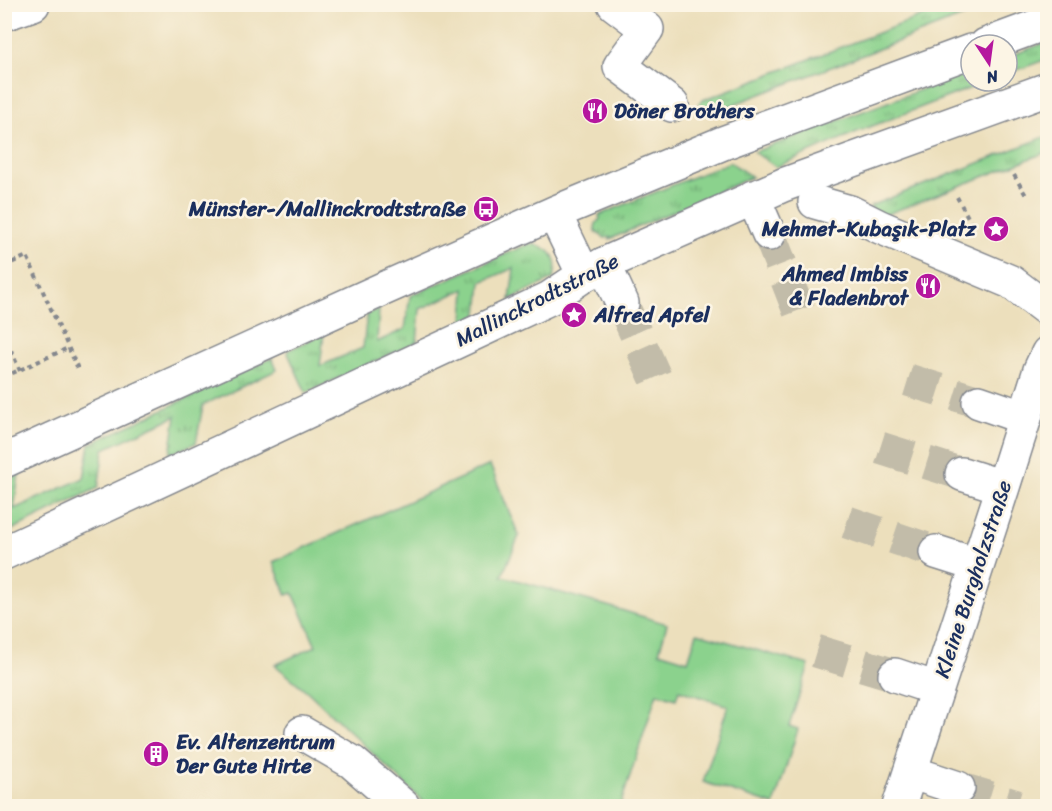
<svg xmlns="http://www.w3.org/2000/svg" width="1052" height="811" viewBox="0 0 1052 811" font-family="Sriracha,sans-serif">
<style>
.grass{fill:url(#grass-tufts);stroke:#538076;stroke-width:1.5}
.green{fill:#8bd28d;stroke:#538076;stroke-width:1.5}
.lines{fill:none;stroke-linecap:round;stroke-linejoin:round}
.minor-tunnel{stroke:#c2bca9;stroke-width:33;stroke-dasharray:33 16;stroke-linecap:butt}
.minor-casing{stroke:#84878d;stroke-width:36}
.major-casing{stroke:#84878d;stroke-width:36}
.path{stroke:#84878d;stroke-width:4;stroke-dasharray:4.5 4.5;stroke-linecap:butt}
.minor{stroke:#fff;stroke-width:33}
.major{stroke:#fff;stroke-width:33}
.labels{text-anchor:middle;stroke-width:5;stroke-linejoin:round;paint-order:stroke}
.poi-label{font-size:21px;font-weight:bold;fill:#1b2f5e;stroke:#fcf5e5;text-anchor:start}
.street-label{font-size:21px;fill:#1b2f5e;stroke:#fcf5e5}
</style>
<defs>
<pattern id="grass-tufts" width="24" height="20" patternUnits="userSpaceOnUse" patternTransform="scale(1.5)"><rect width="24" height="20" fill="#8bd28d"/><path d="M3 7l-1-3M5 7V3M7 7l1-3M15 17l-1-3M17 17v-4M19 17l1-3" fill="none" stroke="#71ab76"/></pattern>
</defs>
<rect width="100%" height="100%" fill="#fcf5e5"/>
<filter id="ink" filterUnits="userSpaceOnUse"><feTurbulence type="fractalNoise" baseFrequency=".0167" numOctaves="2"/><feDisplacementMap in="SourceGraphic" scale="12" xChannelSelector="R" yChannelSelector="G"/><feConvolveMatrix kernelMatrix="1 2 1 2 8 2 1 2 1" color-interpolation-filters="sRGB"/></filter>
<filter id="wash" filterUnits="userSpaceOnUse"><feTurbulence type="fractalNoise" baseFrequency=".008" numOctaves="4" result="noise"/><feDisplacementMap in="SourceGraphic" scale="24" xChannelSelector="R" yChannelSelector="G"/><feGaussianBlur stdDeviation="1.35" result="paint"/><feColorMatrix in="noise" values="0 0 0 0 0 0 0 0 0 0 0 0 0 0 0 0 0 1.4 0 .05"/><feComposite in="paint" operator="in"/></filter>
<g filter="url(#wash)">
<rect width="100%" height="100%" fill="#ecdfbc"/>
<!-- grass -->
<path class="grass" d="M951,5H994L708,114L701,113C698,110 697,107 699,103L703,100Z
M1047,42V59L1007,74V57Z
M971,71V81H989L857,132L776,167L754,152Z
M1047,136V152L877,218L870,206Z
M730,162L752,177L610,239V237L605,238L597,233L595,229L596,223L600,219L599,215Z
M529,244C550,245 561,259 553,279L510,300L514,268L481,282L478,315L463,321L465,289L420,309L417,342L306,393L287,351L324,333L320,366L363,348L367,314L379,309L377,342L405,329L410,296Z
M272,358L277,370L203,405L196,443L170,454L176,416L104,449L98,488L5,533V481L19,474L14,509L84,478L90,444Z"/>
<!-- green -->
<path class="green" d="M490,465L519,536L502,576L611,607L667,624L659,652L688,661L697,633L809,665L789,726L798,729L774,805L703,782L728,706L679,690L676,699L657,693L620,806H428L308,692L275,665L316,646L293,593L287,595L273,562Z"/>
</g>
<g filter="url(#ink)">
<g class="lines">
<!-- minor-tunnel -->
<path class="minor-tunnel" d="M769,234L799,311
M622,303L656,379
M908,380L979,402
M880,448L962,474
M847,522L936,552
M816,651L895,675
M958,788L1017,806"/>
<!-- minor casing -->
<g class="minor-casing">
<path id="minor" d="M614,4L647,29L620,66L672,105
M4,14L33,4
M753,197L769,234
M815,202L850,212L880,227L1011,282L1048,310
M604,264L622,303
M979,402L1025,418
M962,474L1003,487
M936,552L977,565
M895,675L937,689
M302,733L352,762L403,806
M910,772L958,788
M899,806L1003,487L1040,370L1048,353"/>
</g>
<!-- major casing -->
<g class="major-casing">
<path id="major" d="M986,45L1048,22
M554,213L584,275
M4,461L383,289L554,213L723,143L971,51
M4,553L550,298L584,275L604,264L783,185L1048,89"/>
</g>
<!-- path -->
<path class="path" d="M1014,175L1027,197
M957,197L970,221
M4,266L27,256L79,371
M4,334L20,371
M4,377L68,348
M4,794L14,806"/>
<!-- minor -->
<use href="#minor" class="minor"/>
<!-- major -->
<use href="#major" class="major"/>
</g>
</g>
<!-- icons -->
<defs>
<g id="restaurant-disc" transform="scale(1.35)"><circle r="9.5" fill="#b5179e" stroke="#fcf5e5"/><path d="M-5-6h1v4h1v-4h1v4h1v-4h1v5L-1.5 .5V6h-2V.5L-5-1ZM5-6V6H3V1.5H1.5Q1.5-4 5-6Z" fill="#fff"/></g>
<g id="bus-disc" transform="scale(1.35)"><circle r="9.5" fill="#b5179e" stroke="#fcf5e5"/><path d="M-5-6H5V4H4V6H2V4H-2V6H-4V4H-5ZM-3.5-4V0h7V-4ZM-3.5 1.2v1.5H-2V1.2ZM2 1.2v1.5H3.5V1.2Z" fill="#fff"/></g>
<g id="sight-disc" transform="scale(1.35)"><circle r="9.5" fill="#b5179e" stroke="#fcf5e5"/><path d="M0-6L1.8-2.2L6-1.7L2.9 1.2L3.7 5.4L0 3.3L-3.7 5.4L-2.9 1.2L-6-1.7L-1.8-2.2Z" fill="#fff"/></g>
<g id="building-disc" transform="scale(1.35)"><circle r="9.5" fill="#b5179e" stroke="#fcf5e5"/><path d="M-4-6H4V6H1V3H-1V6H-4ZM-2.5-4.3h1.7v1.8h-1.7ZM.8-4.3h1.7v1.8H.8ZM-2.5-1h1.7V.8h-1.7ZM.8-1h1.7V.8H.8Z" fill="#fff"/></g>
</defs>
<g fill-rule="evenodd">
<use href="#restaurant-disc" x="595" y="111"/>
<use href="#bus-disc" x="486" y="209"/>
<use href="#sight-disc" x="996" y="229"/>
<use href="#restaurant-disc" x="928" y="286"/>
<use href="#sight-disc" x="574" y="315"/>
<use href="#building-disc" x="156" y="754"/>
</g>
<g class="labels">
<!-- poi labels -->
<g class="poi-label">
<text x="614" y="118">Döner Brothers</text>
<text x="466" y="216" text-anchor="end">Münster-/Mallinckrodtstraße</text>
<text x="976" y="236" text-anchor="end">Mehmet-Kubaşık-Platz</text>
<text x="908" y="281" text-anchor="end">Ahmed Imbiss<tspan x="908" dy="24">&amp; Fladenbrot</tspan></text>
<text x="594" y="322">Alfred Apfel</text>
<text x="176" y="749">Ev. Altenzentrum<tspan x="176" dy="24">Der Gute Hirte</tspan></text>
</g>
<!-- street labels -->
<g class="street-label">
<text transform="translate(537 300) rotate(-27)" y="7">Mallinckrodtstraße</text>
<text transform="translate(973 579) rotate(-72)" y="7">Kleine Burgholzstraße</text>
</g>
</g>
<!-- margin -->
<rect width="1052" height="811" fill="none" stroke="#fcf5e5" stroke-width="24"/>
<!-- north arrow -->
<g transform="translate(989 63) rotate(167)"><circle r="28" fill="#fcf5e5" stroke="#a2a6af" stroke-width="1.5"/>
<path d="M0-4.5L10 22L0 15L-10 22Z" fill="#b5179e"/>
<text y="-9" font-size="16" font-weight="bold" text-anchor="middle" fill="#1b2f5e">N</text>
</g>
</svg>
